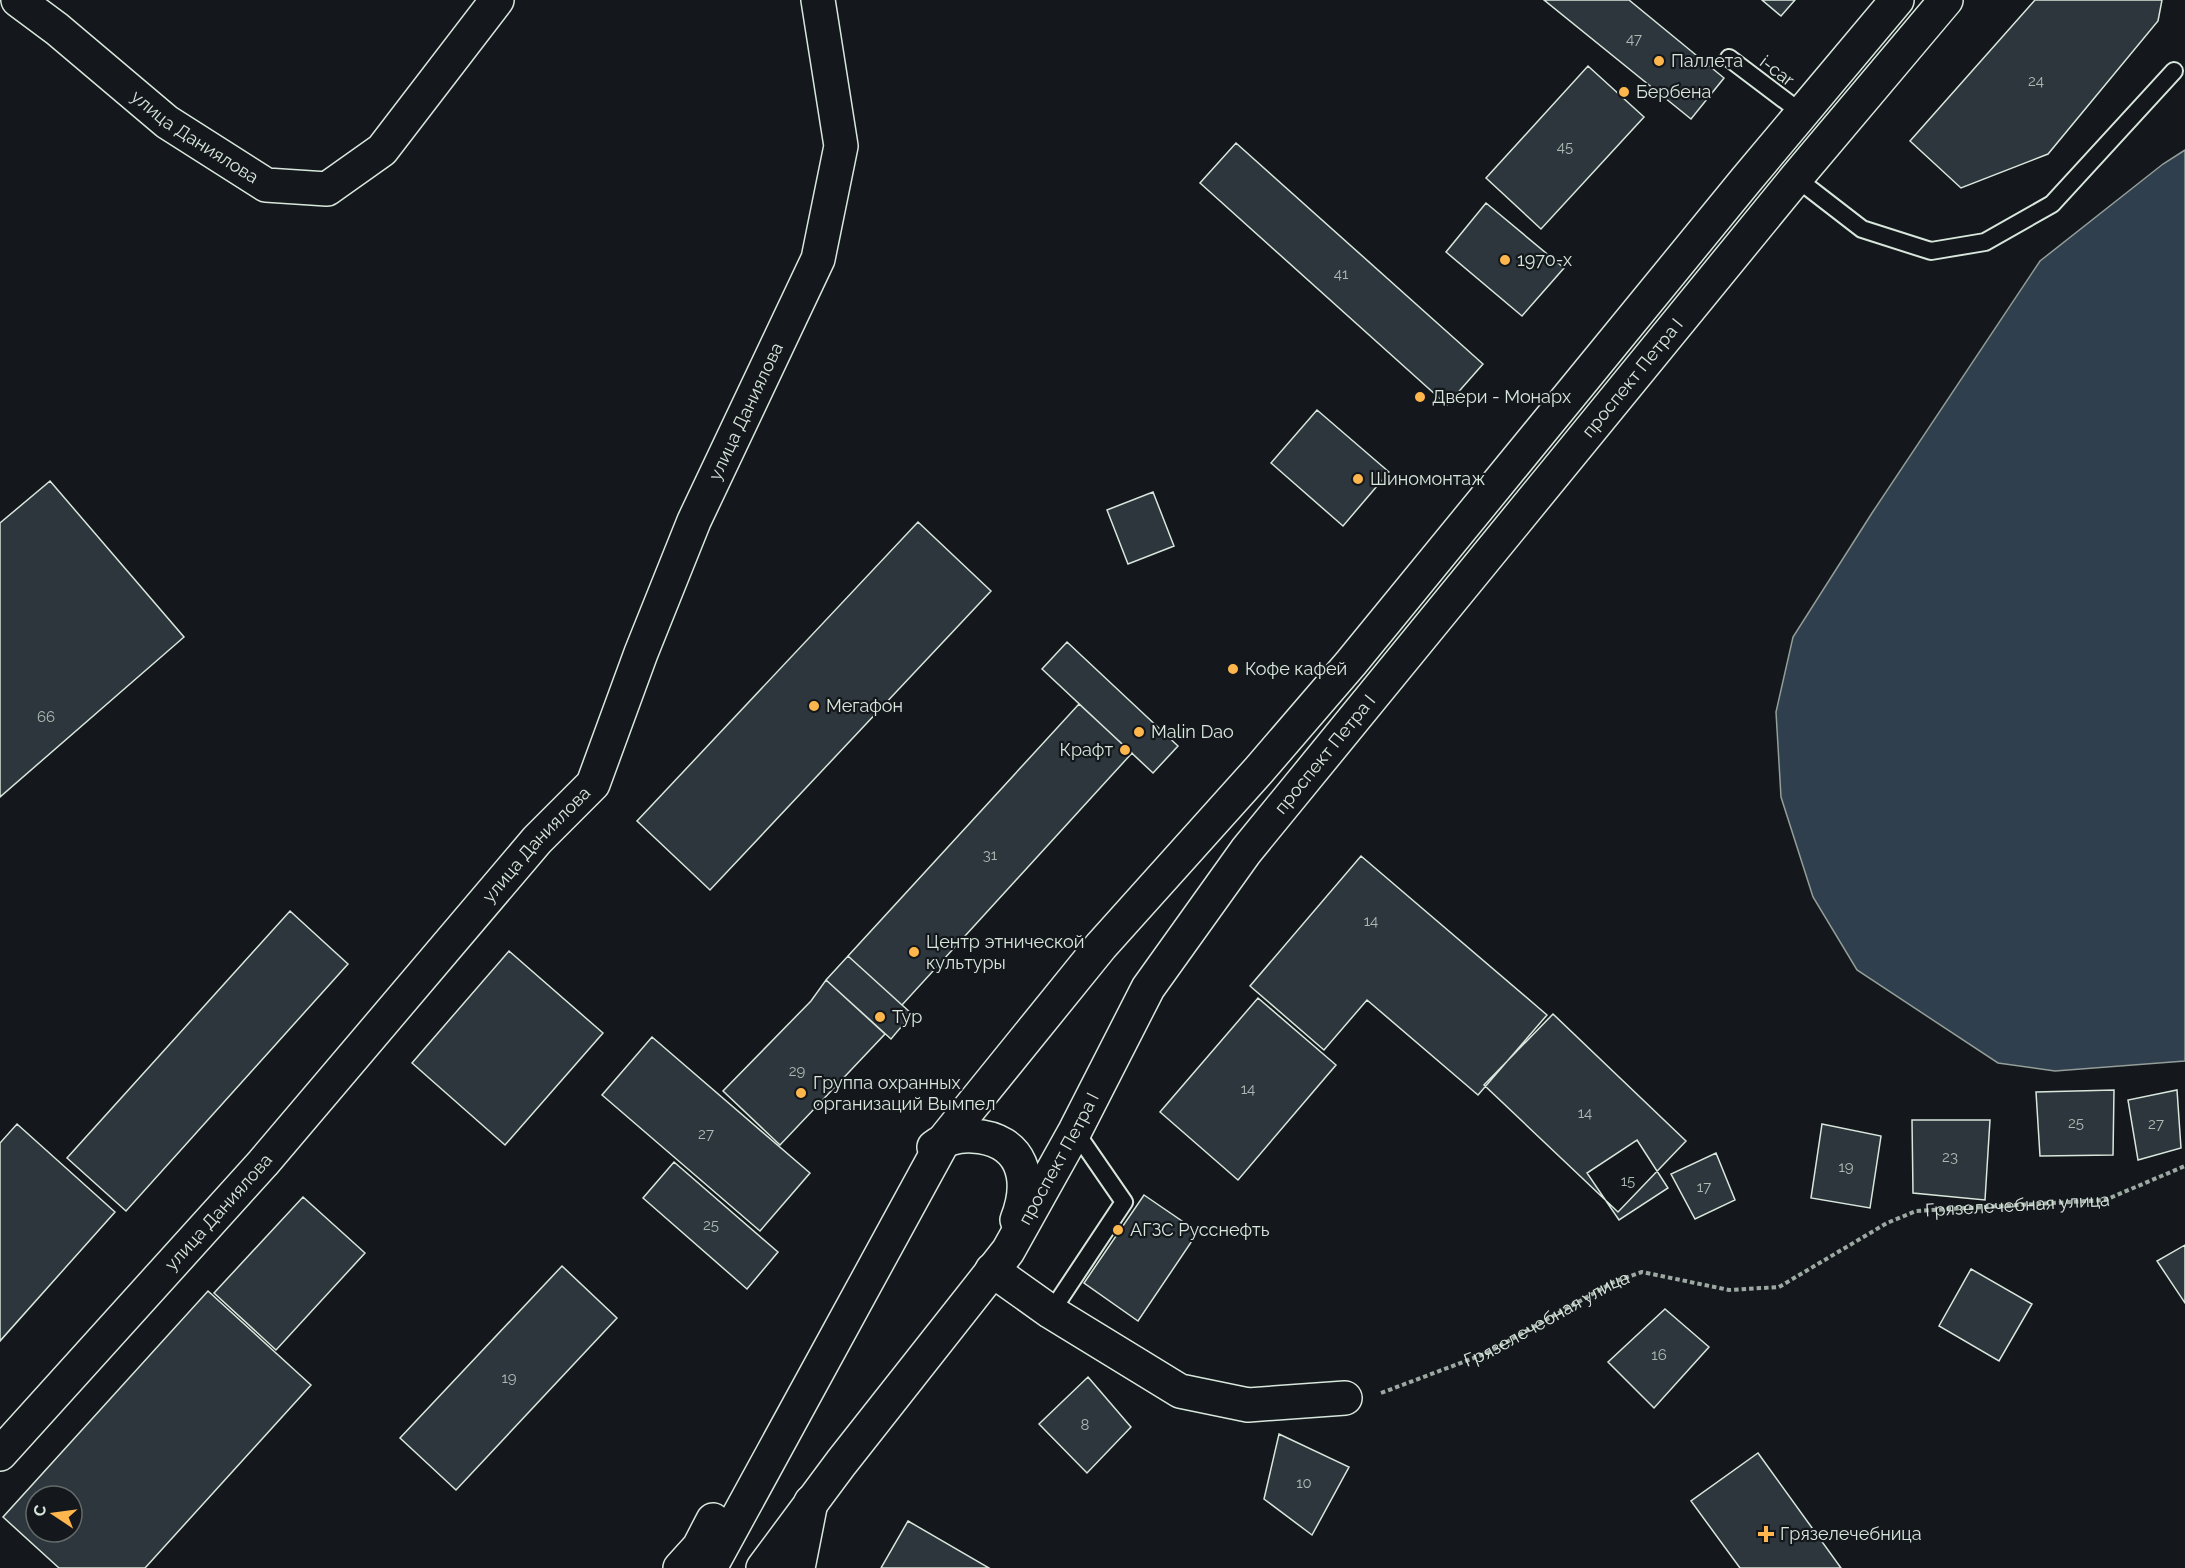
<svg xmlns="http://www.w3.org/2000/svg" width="2185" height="1568" viewBox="0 0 2185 1568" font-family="Raleway,sans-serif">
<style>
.water{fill:#2f3f4d;stroke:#939e99;stroke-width:1.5}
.building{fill:#2c363c;stroke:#d8e6dc;stroke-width:1.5;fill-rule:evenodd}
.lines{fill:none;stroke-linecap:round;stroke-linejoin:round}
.service-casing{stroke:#d8e6dc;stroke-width:20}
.minor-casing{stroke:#d8e6dc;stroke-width:36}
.tertiary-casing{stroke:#d8e6dc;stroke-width:36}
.primary-casing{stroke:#d8e6dc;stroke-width:36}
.path{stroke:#9da8a2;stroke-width:4;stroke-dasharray:4.5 3;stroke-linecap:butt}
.service{stroke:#14181c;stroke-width:16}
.minor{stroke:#14181c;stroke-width:33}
.tertiary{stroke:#14181c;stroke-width:33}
.primary{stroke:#14181c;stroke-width:33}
.poi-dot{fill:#ffb74d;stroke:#14181c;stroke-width:2}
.labels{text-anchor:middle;stroke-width:4.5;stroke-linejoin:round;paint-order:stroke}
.number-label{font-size:15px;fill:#adbab4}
.poi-label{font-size:18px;fill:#d8e6dc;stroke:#14181c;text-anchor:start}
.street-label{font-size:18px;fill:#d8e6dc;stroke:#14181c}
</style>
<rect width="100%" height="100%" fill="#14181c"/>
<!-- water -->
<path class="water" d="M2185,150V1061L2055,1071L1998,1063L1857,970L1813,897L1781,797L1776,712L1793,637L1872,513L2040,261L2163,164Z"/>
<!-- building -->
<path class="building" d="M1544,0H1629L1724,78L1691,119Z
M1762,0H1795L1781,16Z
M2035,0H2162L2158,21L2048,154L1961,188L1910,141Z
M1588,66L1644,117L1541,229L1486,178Z
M1236,143L1483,364L1447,405L1200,183Z
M1486,203L1564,268L1522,316L1446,252Z
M1317,410L1389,472L1343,526L1271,463Z
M50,481L184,637L0,797V523Z
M1153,492L1174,546L1128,564L1107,510Z
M918,522L991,591L710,890L637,821Z
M1067,642L1178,746L1153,773L1042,669Z
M1079,704L1132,753L902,1005L848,956Z
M1361,856L1547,1015L1478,1095L1367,1000L1324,1050L1250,986Z
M290,911L348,964L126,1211L67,1158Z
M509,951L603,1033L505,1145L412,1063Z
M848,956L912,1014L891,1039L826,980Z
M826,980L885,1034L780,1145L723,1091L811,1001Z
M1258,998L1336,1065L1238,1180L1160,1112Z
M1553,1014L1686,1141L1618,1212L1484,1085Z
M652,1037L810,1173L760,1231L602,1095Z
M2114,1090L2113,1155L2040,1156L2036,1092Z
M2177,1090L2181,1148L2138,1160L2128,1100Z
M1912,1120H1990L1985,1200L1913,1193Z
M17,1124L115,1212L0,1341V1143Z
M1822,1124L1881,1136L1870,1208L1811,1198Z
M1637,1140L1668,1188L1619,1220L1587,1173Z
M1716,1153L1735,1200L1695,1219L1671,1174Z
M674,1162L778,1252L747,1289L643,1198Z
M1144,1195L1198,1232L1138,1321L1084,1283Z
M303,1197L365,1253L276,1350L214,1293Z
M2185,1245V1303L2157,1261Z
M562,1266L617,1318L456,1490L400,1438Z
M1971,1269L2032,1304L1999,1361L1939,1326Z
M208,1291L311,1385L145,1568H59L3,1517ZM36,1496H72V1532H36Z
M1665,1309L1709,1347L1654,1408L1608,1362Z
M1088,1377L1131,1427L1087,1473L1039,1424Z
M1279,1434L1349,1467L1312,1535L1264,1499Z
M1758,1453L1841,1568H1740L1691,1501Z
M908,1521L989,1568H881Z"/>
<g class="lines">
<!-- service casing -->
<g class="service-casing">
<path id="service" d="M1729,58L1803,114
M1796,178L1862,229L1931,251L1985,242L2052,204L2174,71
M1051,1312L1124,1202L1075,1131"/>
</g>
<!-- minor casing -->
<g class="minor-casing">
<g id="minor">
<path id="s2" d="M18,0L57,29L167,122L266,185L327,189L382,150L497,0"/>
<path d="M992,1270L1051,1312L1180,1391L1248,1405L1345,1398"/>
<path id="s3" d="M0,1454L263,1163L537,840L593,784L641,653L694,521L818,259L841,146L818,0"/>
</g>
</g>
<!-- tertiary casing -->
<g class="tertiary-casing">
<path id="tertiary" d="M798,1568L811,1502"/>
</g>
<!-- primary casing -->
<g class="primary-casing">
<g id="primary">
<path d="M934,1147C945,1139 959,1135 973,1136C1023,1139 1033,1179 1017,1220"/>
<path d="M680,1568L699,1547L713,1520"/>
<path d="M710,1568L944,1140L1101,946L1259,770L1351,663L1746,180L1897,0"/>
<path id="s4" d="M763,1568L841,1463L1008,1251L1075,1131L1148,988L1246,851L1796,178L1946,0"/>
</g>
</g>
<!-- path -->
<path class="path" id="s1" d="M1381,1393L1487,1353L1614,1282L1642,1272L1729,1290L1779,1287L1887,1223L1916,1211L2105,1200L2185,1166"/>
<!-- service -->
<use href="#service" class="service"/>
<!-- minor -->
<use href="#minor" class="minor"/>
<!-- tertiary -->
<use href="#tertiary" class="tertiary"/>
<!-- primary -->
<use href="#primary" class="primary"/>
</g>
<!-- markers -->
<g class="poi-dot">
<circle cx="1659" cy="61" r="6"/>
<circle cx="1624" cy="92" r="6"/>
<circle cx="1505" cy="260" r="6"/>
<circle cx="1420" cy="397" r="6"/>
<circle cx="1358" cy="479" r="6"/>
<circle cx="1233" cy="669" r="6"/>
<circle cx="814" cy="706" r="6"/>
<circle cx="1139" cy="732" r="6"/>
<circle cx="1125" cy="750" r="6"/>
<circle cx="914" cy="952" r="6"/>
<circle cx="880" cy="1017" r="6"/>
<circle cx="801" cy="1093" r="6"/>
<circle cx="1118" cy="1230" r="6"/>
<path d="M1763 1525h6v6h6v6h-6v6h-6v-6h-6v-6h6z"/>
</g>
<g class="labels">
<!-- number labels -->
<g class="number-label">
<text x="1634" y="44">47</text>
<text x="2036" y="86">24</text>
<text x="1565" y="152">45</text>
<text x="1341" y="279">41</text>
<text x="46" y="722">66</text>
<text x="990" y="860">31</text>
<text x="1371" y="926">14</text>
<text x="797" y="1076">29</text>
<text x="1248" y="1094">14</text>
<text x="1585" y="1118">14</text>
<text x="2076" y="1128">25</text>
<text x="2156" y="1129">27</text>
<text x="706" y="1139">27</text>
<text x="1950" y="1162">23</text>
<text x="1846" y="1172">19</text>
<text x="1628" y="1186">15</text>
<text x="1704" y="1192">17</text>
<text x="711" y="1230">25</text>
<text x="1659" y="1360">16</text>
<text x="509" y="1383">19</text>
<text x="1085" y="1430">8</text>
<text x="1304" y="1488">10</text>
</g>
<!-- poi labels -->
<g class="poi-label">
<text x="1671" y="67">Паллета</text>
<text x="1636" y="98">Бербена</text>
<text x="1517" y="266">1970-х</text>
<text x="1432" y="403">Двери - Монарх</text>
<text x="1370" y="485">Шиномонтаж</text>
<text x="1245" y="675">Кофе кафей</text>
<text x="826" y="712">Мегафон</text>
<text x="1151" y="738">Malin Dao</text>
<text x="1113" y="756" text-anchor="end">Крафт</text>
<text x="926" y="948">Центр этнической<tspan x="926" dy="21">культуры</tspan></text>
<text x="892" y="1023">Тур</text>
<text x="813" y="1089">Группа охранных<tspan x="813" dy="21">организаций Вымпел</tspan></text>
<text x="1130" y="1236">АГЗС Русснефть</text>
<text x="1780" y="1540">Грязелечебница</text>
</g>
<!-- street labels -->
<g class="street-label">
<text transform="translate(1777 71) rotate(37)" y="6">i-car</text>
<text dy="6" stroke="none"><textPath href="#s2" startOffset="224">улица Даниялова</textPath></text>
<text dy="6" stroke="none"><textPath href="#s4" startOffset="1478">проспект Петра I</textPath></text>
<text dy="6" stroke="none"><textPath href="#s3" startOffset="1298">улица Даниялова</textPath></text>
<text dy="6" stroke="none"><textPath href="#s4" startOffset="992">проспект Петра I</textPath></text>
<text dy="6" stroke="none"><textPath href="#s3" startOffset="812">улица Даниялова</textPath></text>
<text dy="6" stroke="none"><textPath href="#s4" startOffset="506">проспект Петра I</textPath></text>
<text dy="6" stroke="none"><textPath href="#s1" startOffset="686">Грязелечебная улица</textPath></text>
<text dy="6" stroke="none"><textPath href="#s3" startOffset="326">улица Даниялова</textPath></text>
<text dy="6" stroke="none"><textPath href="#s1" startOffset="182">Грязелечебная улица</textPath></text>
</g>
</g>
<!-- north arrow -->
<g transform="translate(54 1514) rotate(283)"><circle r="28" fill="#14181c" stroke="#626a69" stroke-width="1.5"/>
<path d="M0-4.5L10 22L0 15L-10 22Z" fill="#ffb74d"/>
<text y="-9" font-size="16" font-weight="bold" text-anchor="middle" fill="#d8e6dc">С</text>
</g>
</svg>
